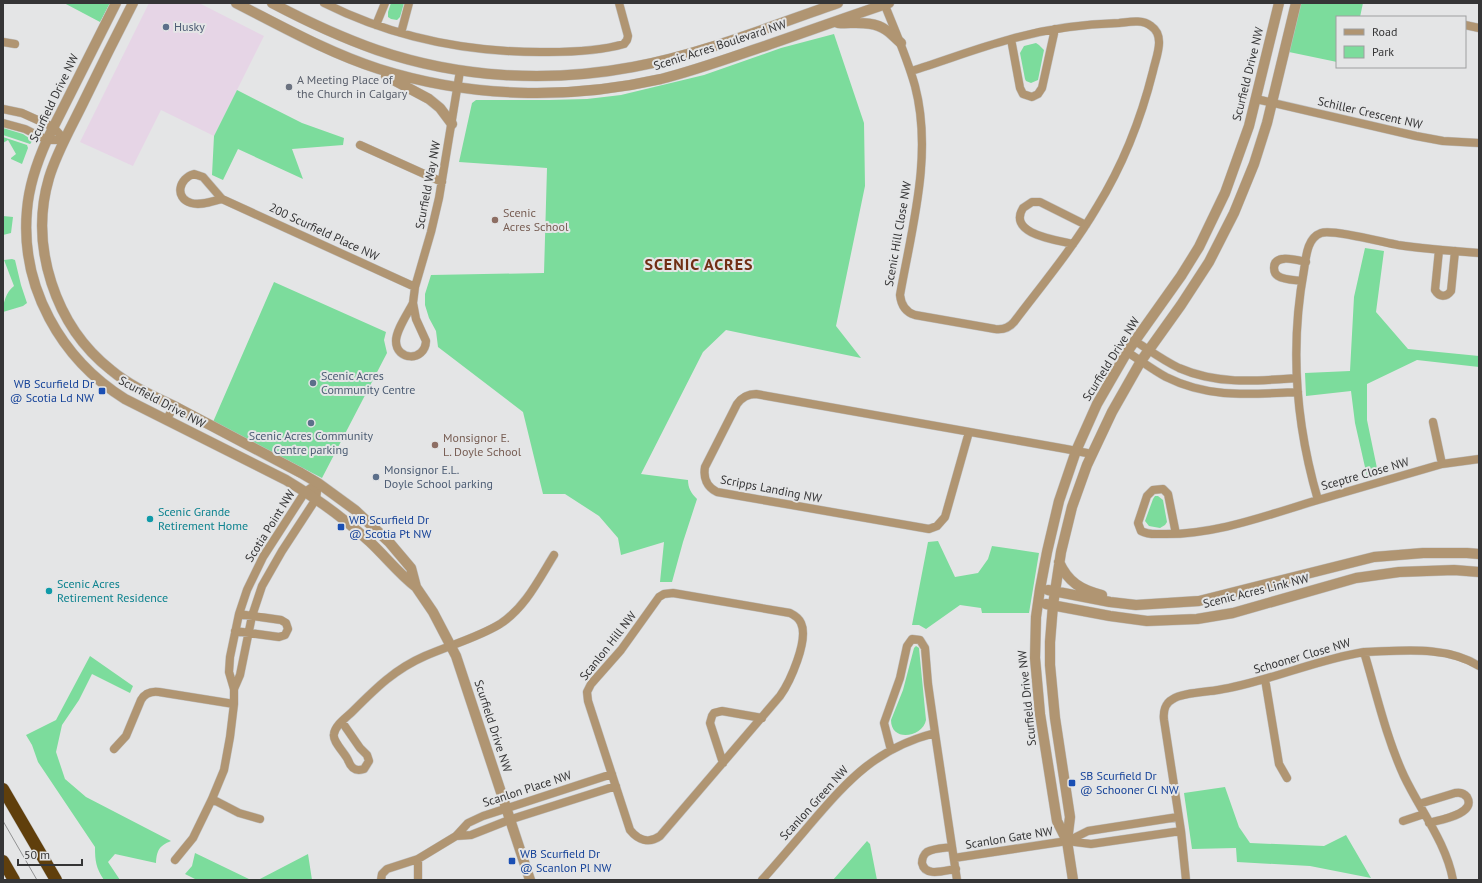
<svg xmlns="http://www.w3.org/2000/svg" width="1482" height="883" viewBox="0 0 1482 883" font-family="'PT Sans',sans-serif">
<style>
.commercial{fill:#e6d5e6}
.green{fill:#7cdc9c}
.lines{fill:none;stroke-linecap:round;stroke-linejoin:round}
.minor-casing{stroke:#c1c2c3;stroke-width:9}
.tertiary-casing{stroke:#c1c2c3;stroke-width:11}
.motorway-casing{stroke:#c1c2c3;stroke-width:13}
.minor{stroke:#b09572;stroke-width:8}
.tertiary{stroke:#b09572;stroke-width:10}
.motorway{stroke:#603f0c;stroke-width:12}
.tram{stroke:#919293;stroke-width:1}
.service-dot{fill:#5c6f8a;stroke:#e4e5e6;stroke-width:1.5}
.worship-dot{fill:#6b7280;stroke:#e4e5e6;stroke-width:1.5}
.education-dot{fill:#8d6e63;stroke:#e4e5e6;stroke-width:1.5}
.transit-dot{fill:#1a4fb4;stroke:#e4e5e6;stroke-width:1.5}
.culture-dot{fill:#0f9aa8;stroke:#e4e5e6;stroke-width:1.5}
.labels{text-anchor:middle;stroke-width:4;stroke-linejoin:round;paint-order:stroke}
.service-label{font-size:12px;fill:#4e5e75;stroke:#e4e5e6;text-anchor:start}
.street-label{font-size:12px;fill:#353536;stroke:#e4e5e6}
.worship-label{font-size:12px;fill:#5b616d;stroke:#e4e5e6;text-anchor:start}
.education-label{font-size:12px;fill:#785e54;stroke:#e4e5e6;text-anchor:start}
.transit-label{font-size:12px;fill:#164399;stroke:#e4e5e6;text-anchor:start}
.culture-label{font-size:12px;fill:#0d838f;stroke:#e4e5e6;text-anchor:start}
.district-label{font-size:16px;font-weight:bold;letter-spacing:1px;fill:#702f14;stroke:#e4e5e6}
</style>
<rect width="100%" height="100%" fill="#e4e5e6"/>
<!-- commercial -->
<path class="commercial" d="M149,3H199L264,36L214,136L161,110L133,166L80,142Z"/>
<!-- green -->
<path class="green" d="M64,3H110L100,22Z
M391,3H404L400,17L397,20L391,19L388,17V12Z
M1301,3H1363L1360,17H1337V62L1289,52Z
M834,34L864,123L865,186L836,326L861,358L726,330L703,352L641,474L688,480C688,488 691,493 697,499L683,542L672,582H660L664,542L621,555L618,538L599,516L565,494H543L523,412L438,347L436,331L429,318L425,305V294L431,275L544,273L547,168L459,162L472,103L476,100H549L587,99L621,95L704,75L781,48Z
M1036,43L1039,45L1044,50L1038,80L1031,83L1026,81L1025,79L1020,53L1024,46Z
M237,90L302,123L344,138L343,145L292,149L303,179L238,149L223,180L212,175L214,136Z
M3,128L23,134L32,140L31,143L30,144L3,135Z
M3,137L27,145L28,148L22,164L11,159V158L16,154L8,140L3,143Z
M3,216L13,217L11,233L3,235Z
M1365,248L1384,251L1376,312L1408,349L1479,356V367L1417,360L1367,384V420L1378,473L1367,476L1355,423L1351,391L1306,396L1305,373L1350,371L1354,297Z
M12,259L15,260L21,285L27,303L23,306L3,312C3,303 6,292 14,286L4,260Z
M274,282L386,332L384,340L387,353L322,478L213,422Z
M1155,496H1158L1163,500L1167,522L1165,525L1160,528L1149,526L1145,521L1153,499Z
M938,541L955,577L978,573L988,559L992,546L1039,553L1029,613H982L981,608L960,605L926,629L919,625H912L928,542Z
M916,646L919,648L926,720C923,737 891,743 891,720L903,690L914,648Z
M90,656L133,686L130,693L92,674L79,700L62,725L56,752L65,779L86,797L171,841C159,846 157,850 156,863L115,854L108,862L120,880H104C96,868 95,861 95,847L38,762L32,745L26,735L56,720Z
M1225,787L1239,827L1250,843L1324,846L1346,835L1371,878L1310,866L1237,862L1236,848L1192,849L1184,793Z
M867,841L870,844L877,880H833Z
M195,853L251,880H197L185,874L192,866Z
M308,854L312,880H258Z"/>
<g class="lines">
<!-- minor casing -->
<g class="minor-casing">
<path id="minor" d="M324,3C394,38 471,53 548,52C573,52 600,51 624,44L627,40L628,36L619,3
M884,3C895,31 907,57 915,86C933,154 912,227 900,295C901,304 905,312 915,315L995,329C1003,330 1009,328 1014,322C1042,285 1073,248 1097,207C1123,165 1141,119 1153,71C1156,57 1166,36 1151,26C1142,19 1129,22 1119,23C1082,24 1046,29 1011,39C977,48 944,61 911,71
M376,25L385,3
M1465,25L1479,28
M401,33L409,3
M1011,39L1020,88L1023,94L1032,97L1038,94L1042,88L1055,29
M3,42L15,44
M1256,99L1416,136L1443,141L1479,143
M3,109L22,113L53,127L65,140
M3,123L25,129L47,140H65
M360,145L442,182
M194,174L203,177L222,199C213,201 201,206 191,203C174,198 179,178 194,174Z
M222,199L415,287
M1073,244C1056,240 1007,234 1023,208L1032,202H1040L1086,225
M1439,250L1435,290C1439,297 1446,298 1451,291L1455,251
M1479,253C1452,251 1425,249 1398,245C1382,242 1332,229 1321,233C1307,238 1306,257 1304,270C1290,346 1296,425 1318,500L1442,464L1479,459
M1302,281C1295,280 1284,280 1278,276C1275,274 1274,271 1274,268C1274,253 1297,260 1306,262
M413,303L415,287L431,232L439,198L460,71
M413,303L416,319L426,341C425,362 396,361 396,341C396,330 408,313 413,303Z
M1135,341C1149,350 1164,361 1179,368C1218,385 1257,381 1297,378
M1127,352C1140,360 1153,370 1166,377C1210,399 1251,394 1298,392
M166,420L174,407
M1433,422L1442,464
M969,432L945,517L937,526L929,529L717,492C707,487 703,478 705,467L737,404C742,397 748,394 756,394L1066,449L1092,454
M1176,534L1168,494L1163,489L1153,490L1147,496L1138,523L1141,531C1148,535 1155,534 1162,534C1216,535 1267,515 1318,500
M673,593L790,613C794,615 799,618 801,623C809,640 790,682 780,696L660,836C649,844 638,840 630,830L588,701L587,692L591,684L621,650L659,597L664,594Z
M235,631L279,637L285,635L288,629L286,623L281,620L239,614
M1364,652C1401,651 1446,645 1479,666
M1265,679L1279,764L1287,778
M234,689L240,675L252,616L262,586L282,551L316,499L318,483
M342,722L360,748L367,755L369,761L364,769C355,772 351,768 348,760C345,753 332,741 334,734C335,725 347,717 353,711C376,688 395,669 425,656C450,645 477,638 500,624C525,608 539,579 554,555
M114,749L126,736L141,700C145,693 151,691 159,692L234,704
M891,750L884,723L900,678L907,646L912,639L920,640L925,648L928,684L935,733
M723,763L710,723L712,716L714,713L722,711L762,718
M212,799L239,813L260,819
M1419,804L1455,793C1460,792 1464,793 1467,797C1477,814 1439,820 1429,823
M1403,821L1424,814
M456,836L471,835L509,820L616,786
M1068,841L1088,831L1178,817
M952,847C945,848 934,848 927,852C924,854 922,859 922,863C925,878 946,870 956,869
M954,858L1067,841L1091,844L1181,831
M175,860L193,838L212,799L224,770L230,737L234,704V689L229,672L230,657L239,614L247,590L263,557L305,492L318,483
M381,880L382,874L387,869L418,859L456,836L468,823L483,816L612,774
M418,880V859
M762,880C779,861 795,842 812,822C849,779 877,748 935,733L957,880
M1186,880L1181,831L1164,720C1163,712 1165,703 1173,699C1181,693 1207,692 1218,690C1268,682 1314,660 1364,652C1376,692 1386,737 1404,776C1420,810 1446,842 1453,880"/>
</g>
<!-- tertiary casing -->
<g class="tertiary-casing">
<path id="tertiary" d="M116,3L47,140C37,162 29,185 27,210C20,287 61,359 125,399L286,480C316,498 344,518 370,542C386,557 399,574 416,587
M133,3C116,36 100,68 84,101C72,126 57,151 49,178C29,246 55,326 111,370C130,386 153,396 176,407C217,429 259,451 301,473L318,483L355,510L389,542L411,568L416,587L433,612L456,656L530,880
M236,3C283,27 329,53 379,69C471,98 568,100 661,79C693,71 724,60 756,49C800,34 844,18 889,3
M272,3C306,21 340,37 377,50C459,78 548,83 633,67C703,54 771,26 838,3
M838,23C853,24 873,20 886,30C891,33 896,39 901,43
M386,76L429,99L440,108L452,124
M1059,562C1068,582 1081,590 1102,595
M1048,590L1110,602L1136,605L1199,601L1374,557L1423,553H1467L1479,554
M1046,604L1110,616L1147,621L1197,619L1233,613L1356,578L1399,572L1454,570L1479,572
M1067,841L1057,821L1040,714L1035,658L1036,617L1040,589L1047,552L1059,501L1076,451L1097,404L1127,352L1181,276L1199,247L1225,193L1249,126L1279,3
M1073,880L1067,841L1070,817L1055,718L1050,665V642L1053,605L1061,552L1072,507L1087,465L1112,412L1141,361L1181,305L1209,262L1234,213L1254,164L1267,123L1296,3"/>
</g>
<!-- motorway casing -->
<g class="motorway-casing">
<path id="motorway" d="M3,789L56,880
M3,861L14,880"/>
</g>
<!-- minor -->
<use href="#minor" class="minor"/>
<!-- tertiary -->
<use href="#tertiary" class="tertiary"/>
<!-- motorway -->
<use href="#motorway" class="motorway"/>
<!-- tram -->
<path class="tram" d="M3,821L37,880"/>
</g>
<!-- markers -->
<g class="service-dot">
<circle cx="166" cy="27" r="4"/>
<circle cx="313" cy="383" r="4"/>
<circle cx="311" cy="423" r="4"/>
<circle cx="376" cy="477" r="4"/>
</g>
<circle class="worship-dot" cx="289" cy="87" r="4"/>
<g class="education-dot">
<circle cx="495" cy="220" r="4"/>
<circle cx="435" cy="445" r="4"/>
</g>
<g class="transit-dot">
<rect x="98" y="387" width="8" height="8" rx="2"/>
<rect x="337" y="523" width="8" height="8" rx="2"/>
<rect x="1068" y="779" width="8" height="8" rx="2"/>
<rect x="508" y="857" width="8" height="8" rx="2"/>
</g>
<g class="culture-dot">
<circle cx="150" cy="519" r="4"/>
<circle cx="49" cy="591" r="4"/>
</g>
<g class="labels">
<!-- service labels -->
<g class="service-label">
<text x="174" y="31">Husky</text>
<text x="321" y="380">Scenic Acres<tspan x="321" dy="14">Community Centre</tspan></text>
<text x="311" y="440" text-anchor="middle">Scenic Acres Community<tspan x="311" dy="14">Centre parking</tspan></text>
<text x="384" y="474">Monsignor E.L.<tspan x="384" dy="14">Doyle School parking</tspan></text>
</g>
<!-- street labels -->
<g class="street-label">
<text transform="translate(720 45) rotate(-18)" y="4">Scenic Acres Boulevard NW</text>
<text transform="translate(1248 74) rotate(-76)" y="4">Scurfield Drive NW</text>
<text transform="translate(54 98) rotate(-64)" y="4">Scurfield Drive NW</text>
<text transform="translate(1370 113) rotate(13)" y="4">Schiller Crescent NW</text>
<text transform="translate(428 185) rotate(-79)" y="4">Scurfield Way NW</text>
<text transform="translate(324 232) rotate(25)" y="4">200 Scurfield Place NW</text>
<text transform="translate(898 234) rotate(-80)" y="4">Scenic Hill Close NW</text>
<text transform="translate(1111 359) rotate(-58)" y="4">Scurfield Drive NW</text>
<text transform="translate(162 402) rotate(28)" y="4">Scurfield Drive NW</text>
<text transform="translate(1365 474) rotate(-16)" y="4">Sceptre Close NW</text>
<text transform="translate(771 489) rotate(11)" y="4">Scripps Landing NW</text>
<text transform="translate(270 526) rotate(-58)" y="4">Scotia Point NW</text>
<text transform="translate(1256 591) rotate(-14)" y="4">Scenic Acres Link NW</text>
<text transform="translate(608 646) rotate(-52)" y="4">Scanlon Hill NW</text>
<text transform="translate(1302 656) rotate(-16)" y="4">Schooner Close NW</text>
<text transform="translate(1027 698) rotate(-96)" y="4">Scurfield Drive NW</text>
<text transform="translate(493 726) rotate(72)" y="4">Scurfield Drive NW</text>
<text transform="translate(527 789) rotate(-18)" y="4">Scanlon Place NW</text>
<text transform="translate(814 803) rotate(-48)" y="4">Scanlon Green NW</text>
<text transform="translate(1009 838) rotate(-9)" y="4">Scanlon Gate NW</text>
</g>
<!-- worship labels -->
<g class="worship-label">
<text x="297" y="84">A Meeting Place of<tspan x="297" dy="14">the Church in Calgary</tspan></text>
</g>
<!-- education labels -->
<g class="education-label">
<text x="503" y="217">Scenic<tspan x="503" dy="14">Acres School</tspan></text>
<text x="443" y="442">Monsignor E.<tspan x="443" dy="14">L. Doyle School</tspan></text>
</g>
<!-- transit labels -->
<g class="transit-label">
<text x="94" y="388" text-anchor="end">WB Scurfield Dr<tspan x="94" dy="14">@ Scotia Ld NW</tspan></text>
<text x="349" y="524">WB Scurfield Dr<tspan x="349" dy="14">@ Scotia Pt NW</tspan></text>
<text x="1080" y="780">SB Scurfield Dr<tspan x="1080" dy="14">@ Schooner Cl NW</tspan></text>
<text x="520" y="858">WB Scurfield Dr<tspan x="520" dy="14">@ Scanlon Pl NW</tspan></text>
</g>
<!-- culture labels -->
<g class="culture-label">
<text x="158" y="516">Scenic Grande<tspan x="158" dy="14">Retirement Home</tspan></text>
<text x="57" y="588">Scenic Acres<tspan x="57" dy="14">Retirement Residence</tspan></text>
</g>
<!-- district labels -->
<g class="district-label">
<text x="699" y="270">SCENIC ACRES</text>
</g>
</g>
<!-- border -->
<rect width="1482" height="883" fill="none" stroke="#353536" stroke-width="8"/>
<!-- legend -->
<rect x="1336" y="16" width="130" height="52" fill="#e4e5e6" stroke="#9e9fa0"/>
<rect x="1344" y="29" width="20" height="6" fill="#b09572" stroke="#9e9fa0"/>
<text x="1372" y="36" font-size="12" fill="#353536">Road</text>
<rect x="1344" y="46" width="20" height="12" fill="#7cdc9c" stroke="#9e9fa0"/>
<text x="1372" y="56" font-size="12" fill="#353536">Park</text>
<!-- scale -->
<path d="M18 859v6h64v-6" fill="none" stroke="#353536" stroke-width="2"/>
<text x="24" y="859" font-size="12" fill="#353536" stroke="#e4e5e6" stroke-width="3" paint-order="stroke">50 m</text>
</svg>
